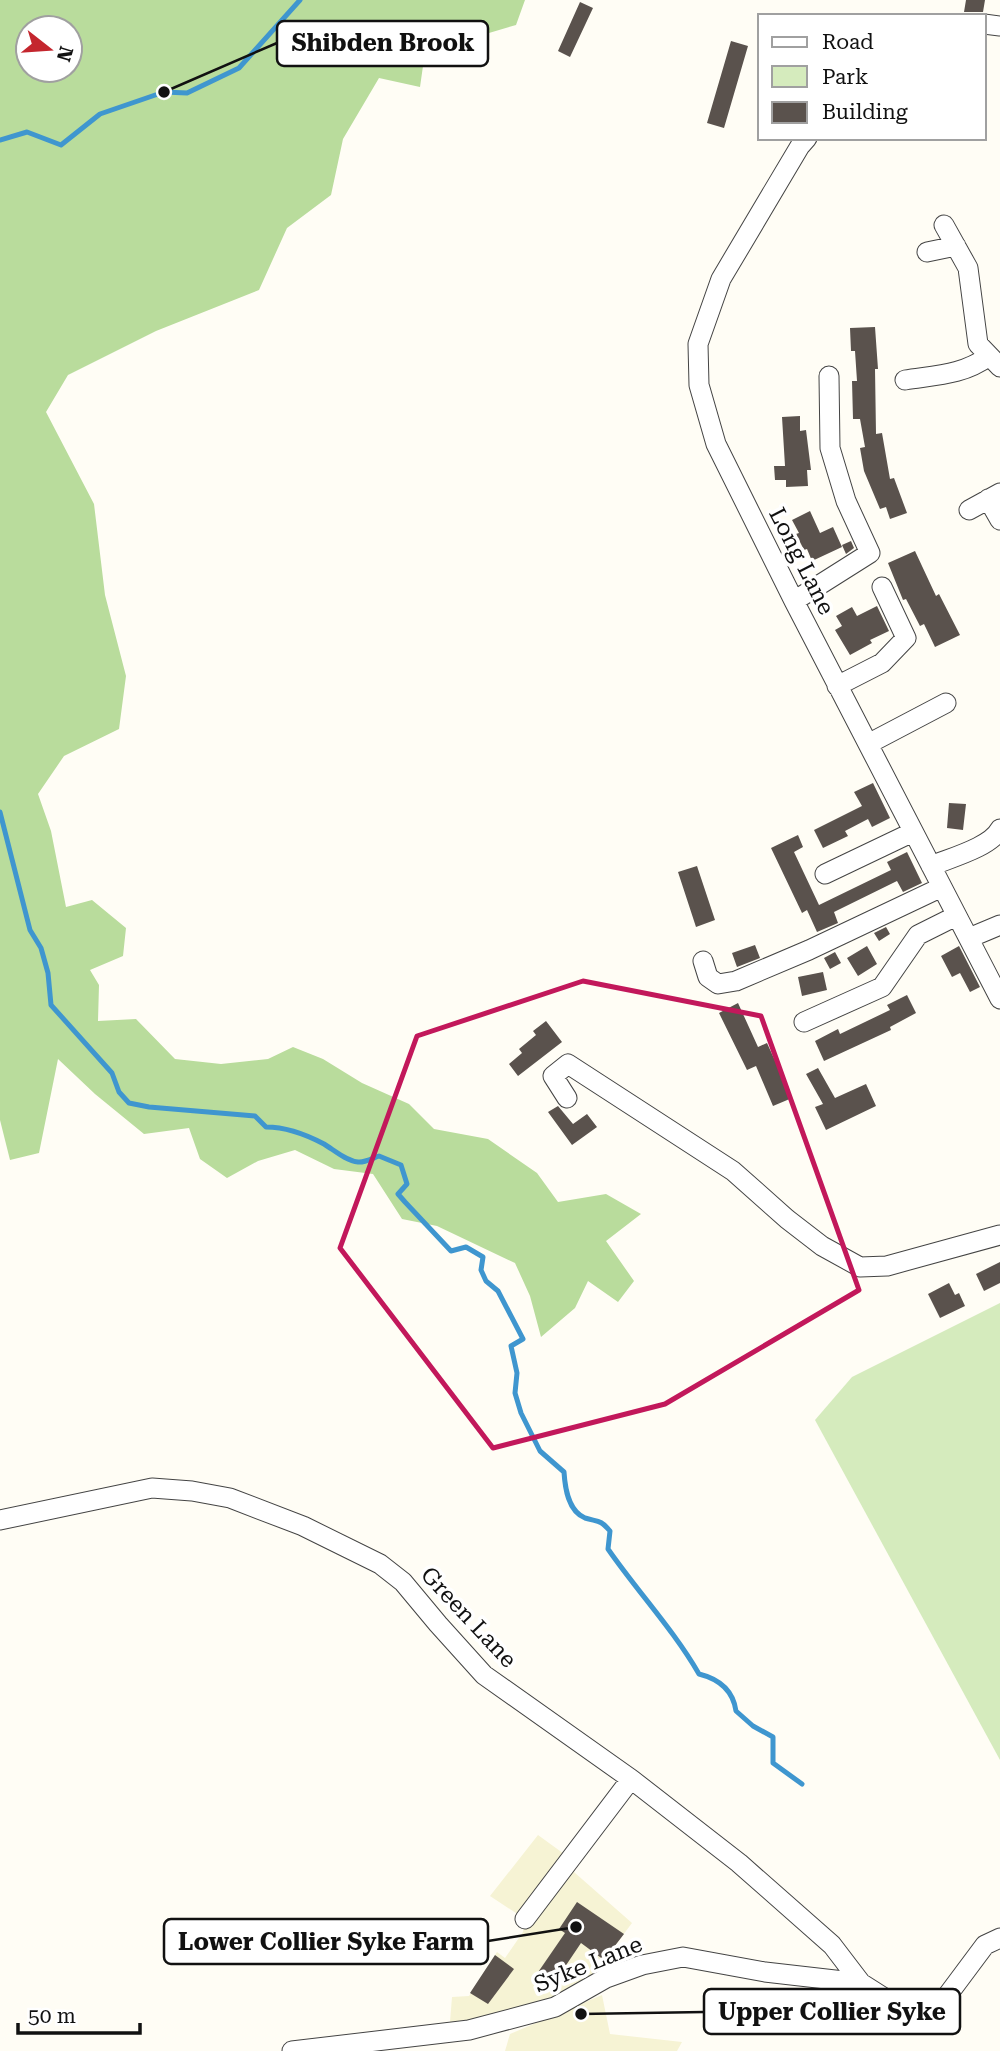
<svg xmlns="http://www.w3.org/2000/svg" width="1000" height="2051" viewBox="0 0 1000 2051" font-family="'Roboto Serif',serif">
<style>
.farmland{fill:#f6f3d4}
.green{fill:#d5ebbd}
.forest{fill:#b9dc9c;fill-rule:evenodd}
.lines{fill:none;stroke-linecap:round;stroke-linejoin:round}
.stream{stroke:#3f96cf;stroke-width:5}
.building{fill:#5a524d}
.minor-casing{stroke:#444;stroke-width:21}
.minor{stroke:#fff;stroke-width:19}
.marked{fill:none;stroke:#c2185b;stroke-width:5;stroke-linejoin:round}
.labels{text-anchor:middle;stroke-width:7;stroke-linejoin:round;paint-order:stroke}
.street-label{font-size:23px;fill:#111;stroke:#fff}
.leader{fill:none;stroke:#111;stroke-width:2.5}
.callout-dot{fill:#111;stroke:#fff;stroke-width:2.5}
.callout{fill:#fff;stroke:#111;stroke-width:2.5}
.callout-label{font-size:24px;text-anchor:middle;font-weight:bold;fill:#111}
</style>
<rect width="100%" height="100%" fill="#fffdf5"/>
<!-- farmland -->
<path class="farmland" d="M538,1835L571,1859L566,1865L632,1923L593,1975L550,2001L485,2018L450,2022L452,1997L469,1996L497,1952L505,1958L523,1932L525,1919L490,1896Z
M602,1995L610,2034L682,2042L677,2051H505L510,2034Z"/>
<!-- green -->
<path class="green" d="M1000,1303V1760L815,1420L852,1377Z"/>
<!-- forest -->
<path class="forest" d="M0,0H525L516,25L425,52L420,87L379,78L343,139L331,195L287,228L259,290L156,331L68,375L46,412L94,504L105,595L126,676L119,729L64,756L38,794L51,831L66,907L92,900L126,928L123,956L90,970L99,985L98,1021L136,1019L175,1059L221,1064L268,1059L293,1047L323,1059L362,1083L409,1104L434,1129L488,1139L537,1173L558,1202L606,1194L641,1214L606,1241L634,1281L618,1302L588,1281L575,1308L541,1337L530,1296L515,1263L437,1226L402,1219L373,1174L334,1169L295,1150L258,1161L227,1178L200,1159L189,1128L144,1134L95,1094L58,1059L39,1153L10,1160L0,1120ZM28,28H70V70H28Z"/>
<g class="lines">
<!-- stream -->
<path class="stream" d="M0,140L27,132L61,145L100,114L164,92L187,93L239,68L300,0
M0,812L30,930L41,948L48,973L51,1005L112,1073L119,1092L129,1103L149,1107L255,1116L266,1127C285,1127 307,1135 324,1144C334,1150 346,1161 358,1162C364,1163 373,1158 379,1156L401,1165L407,1184L398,1194L405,1202L451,1251L466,1247L483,1257L481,1270L486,1281L498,1291L523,1339L511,1346L517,1373L515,1393L521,1413L540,1451L564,1472C565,1488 568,1511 585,1518C598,1522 600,1519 610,1531L608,1549C637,1591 673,1629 699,1674C719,1679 733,1690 736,1711L753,1726L773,1737V1763L802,1784"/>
</g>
<!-- building -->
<path class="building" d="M966,0H985L983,12H964Z
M580,2L593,8L570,57L558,51Z
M731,41L748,46L724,128L707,123Z
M875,327L878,369H875L876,434L882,433L890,479L894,478L907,513L890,519L886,507L880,509L864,471L860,448L865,447L860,419H853L852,381H857L855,351H851L850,328Z
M800,416V431L806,430L811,470H807L808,486L786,487V480H775L774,466H785L782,417Z
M810,511L820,533L833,527L842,547L812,561L807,549L804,550L796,534L799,533L792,520Z
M851,541L854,548L846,554L842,545Z
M915,551L936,596L939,594L960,635L935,647L924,624L920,626L906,599L903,600L888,563Z
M877,606L889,631L870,640L872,643L850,655L835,630L842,626L836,616L852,607L857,616Z
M873,783L890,818L872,827L868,819L845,831L848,836L823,848L814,830L862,806L854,792Z
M949,803L966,804L963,830L947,828Z
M798,835L803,847L794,852L819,905L891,870L887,862L907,852L922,883L903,892L897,881L834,912L838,923L817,932L807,910L802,913L771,848Z
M697,866L715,920L696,927L678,872Z
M886,927L890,934L879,941L874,933Z
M755,945L760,958L737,967L732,953Z
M867,946L877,964L858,976L847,958Z
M959,946L980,987L970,992L960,973L952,977L941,956Z
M835,952L841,963L830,969L824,958Z
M823,972L827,990L802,996L798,977Z
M907,995L916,1013L890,1027L891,1030L824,1061L815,1041L838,1029L840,1034L890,1010L887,1005Z
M738,1003L758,1047L767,1043L792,1098L773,1106L756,1066L747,1070L719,1013Z
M546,1021L562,1042L518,1076L509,1064L522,1053L519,1049L536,1035L533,1031Z
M818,1068L835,1098L866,1084L876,1106L826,1130L815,1107L823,1104L806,1074Z
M558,1106L573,1124L587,1114L597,1127L572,1145L548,1112Z
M1000,1262V1283L984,1291L976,1274Z
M949,1283L955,1295L959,1293L965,1306L940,1318L928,1294Z
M577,1902L624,1934L604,1960L581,1943L548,1992L532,1981L565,1933L559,1929Z
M495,1955L514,1969L488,2004L470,1993Z"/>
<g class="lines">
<!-- minor casing -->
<g class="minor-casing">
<path id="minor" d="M984,24L1000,26
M807,138L800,146L721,279L698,344L699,385L716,444L794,601L1000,999
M944,225L968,268L978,344L1000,367
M927,252L956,246
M905,380C937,375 963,375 989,356
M988,499L1000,520
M969,510L1000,493
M794,601L870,553L846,501L830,448L829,376
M837,686L882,663L906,638L882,587
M868,744L946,703
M931,866C950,858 991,847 1000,829
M825,874L913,832
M969,938L1000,925
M703,961L708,977L718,984L736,981L809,950L942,887
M804,1022L882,987L918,935L956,916
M567,1098L553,1076L568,1064L733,1171L787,1219L822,1246L860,1267L887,1266L1000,1235
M0,1520L152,1488L192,1491L230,1498L303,1526L380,1564L403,1582L438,1624L484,1675L631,1779L739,1863L832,1945L861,1983L905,2011L922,2014L938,2008L985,1945L1000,1938
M525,1919L631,1779
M292,2051L469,2030L555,2007L606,1978L642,1965L683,1957L765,1972L861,1983"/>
</g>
<!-- minor -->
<use href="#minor" class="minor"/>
</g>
<!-- marked area -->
<path class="marked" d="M583,981L761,1016L859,1290L665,1404L493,1448L340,1248L417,1036Z"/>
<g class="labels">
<!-- street labels -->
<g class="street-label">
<text transform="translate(802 561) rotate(63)" y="8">Long Lane</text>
<text transform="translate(469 1617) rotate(47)" y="8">Green Lane</text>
<text transform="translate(588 1964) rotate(-22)" y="8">Syke Lane</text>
</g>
</g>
<!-- callouts -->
<path class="leader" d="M164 92L277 43M576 1927L488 1941M581 2014L704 2012"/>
<g class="callout-dot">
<circle cx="164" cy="92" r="7"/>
<circle cx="576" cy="1927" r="7"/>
<circle cx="581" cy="2014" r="7"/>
</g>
<g class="callout">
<rect x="277" y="21" width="211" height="45" rx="7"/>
<rect x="164" y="1919" width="324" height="45" rx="7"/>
<rect x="704" y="1989" width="256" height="45" rx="7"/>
</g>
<g class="callout-label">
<text x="383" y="51">Shibden Brook</text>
<text x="326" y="1950">Lower Collier Syke Farm</text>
<text x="832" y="2020">Upper Collier Syke</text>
</g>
<!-- legend -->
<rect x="758" y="14" width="228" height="126" fill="#ffffff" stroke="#a0a0a0" stroke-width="2"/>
<rect x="772" y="37" width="35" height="10" fill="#ffffff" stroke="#a0a0a0" stroke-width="2"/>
<text x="822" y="49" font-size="21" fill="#111111">Road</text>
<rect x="772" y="66" width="35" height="21" fill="#d5ebbd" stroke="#a0a0a0" stroke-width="2"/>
<text x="822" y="84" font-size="21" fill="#111111">Park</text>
<rect x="772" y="102" width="35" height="21" fill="#5a524d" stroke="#a0a0a0" stroke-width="2"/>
<text x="822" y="119" font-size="21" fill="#111111">Building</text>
<!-- north arrow -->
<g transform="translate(49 49) rotate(107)"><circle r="33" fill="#ffffff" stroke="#a0a0a0" stroke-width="2"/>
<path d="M0-5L12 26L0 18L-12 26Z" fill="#c4262e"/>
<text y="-10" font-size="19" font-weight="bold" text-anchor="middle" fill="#111111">N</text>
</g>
<!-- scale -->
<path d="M18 2023v10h122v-10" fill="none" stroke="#111111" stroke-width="3.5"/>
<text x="28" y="2023" font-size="21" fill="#111111" stroke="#ffffff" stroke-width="5" paint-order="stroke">50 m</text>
</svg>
